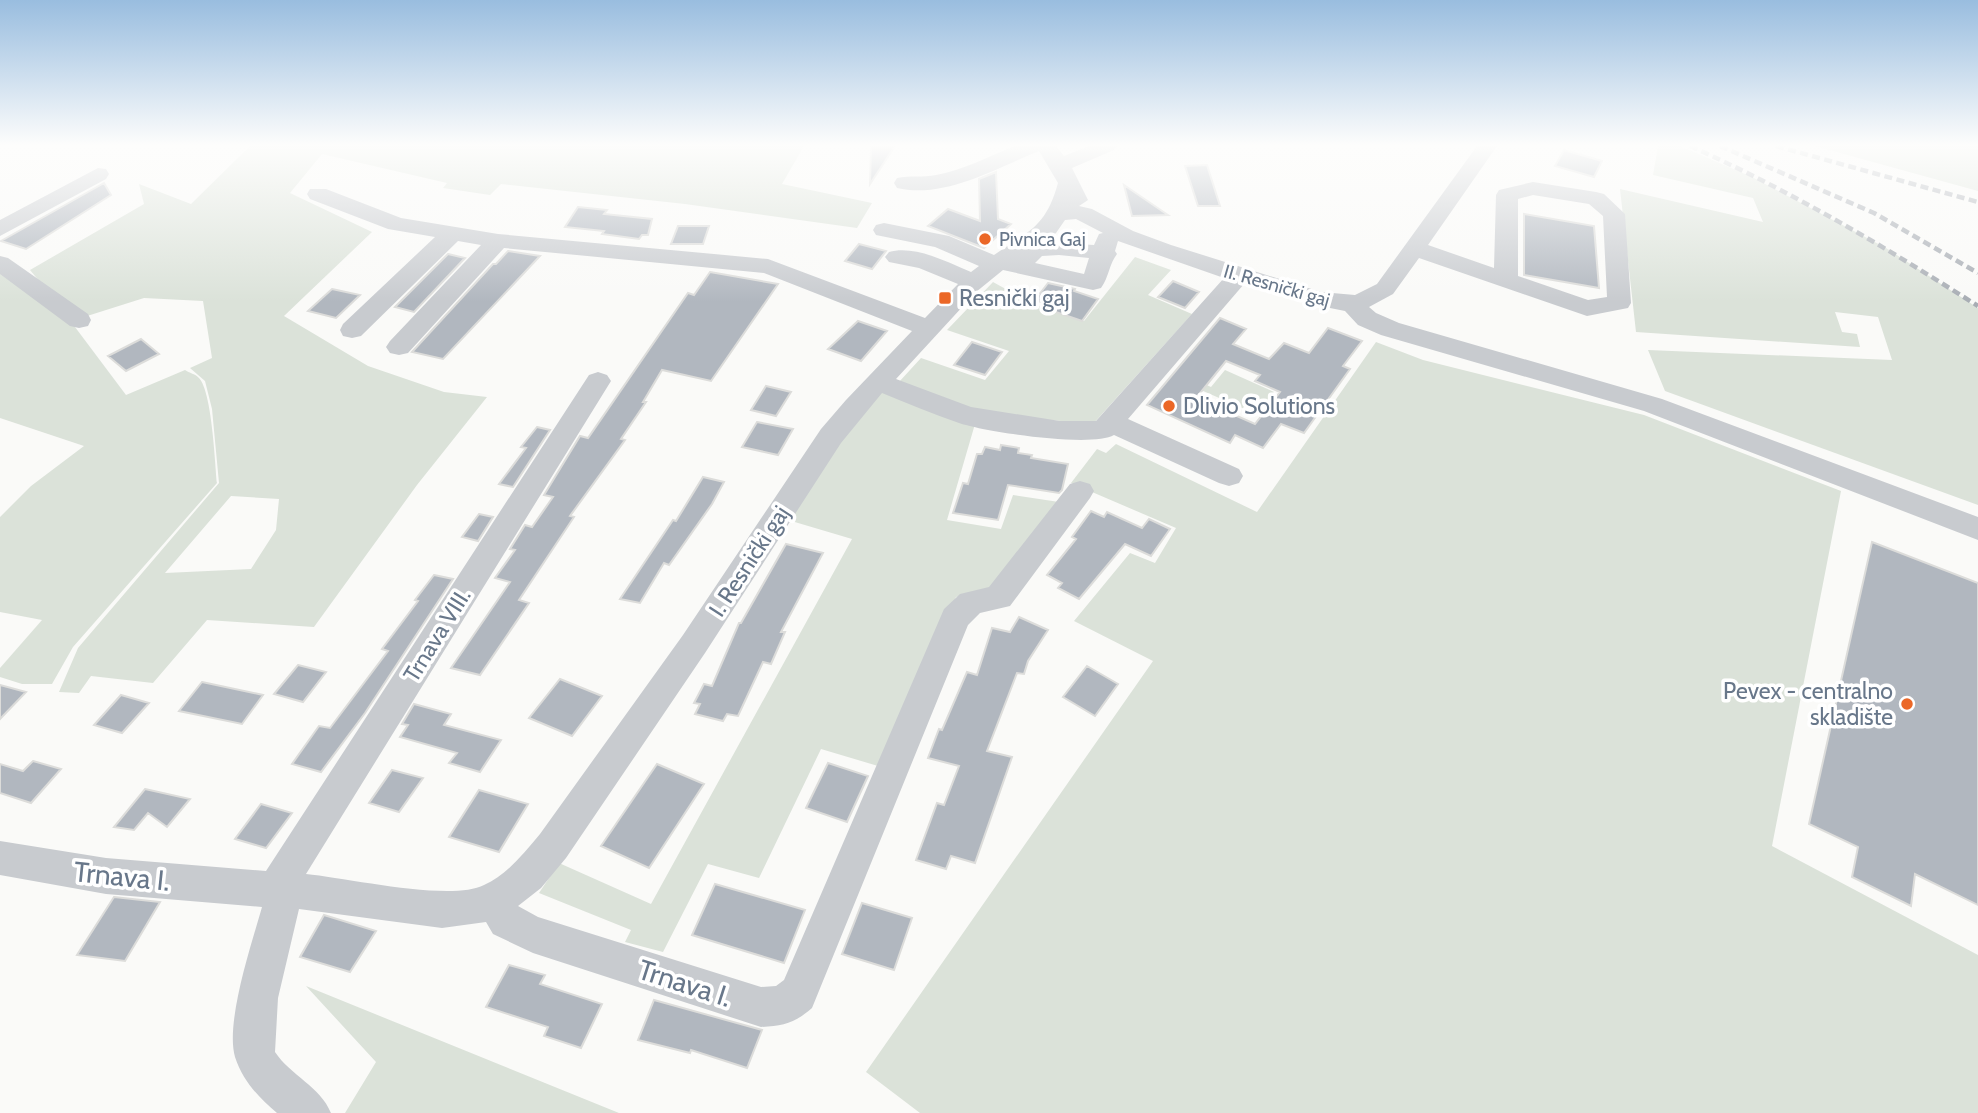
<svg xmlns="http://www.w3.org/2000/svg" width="1978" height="1113" viewBox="0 0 1978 1113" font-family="Cabin,sans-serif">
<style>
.green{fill:#dbe2d9;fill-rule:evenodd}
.building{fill:#b1b7bf;stroke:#dcdcda;stroke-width:2;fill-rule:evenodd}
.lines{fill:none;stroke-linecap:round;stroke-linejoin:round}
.minor{fill:#c8cbcf;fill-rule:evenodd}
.rail{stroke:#a8adb4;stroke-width:4.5;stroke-dasharray:8 4.5;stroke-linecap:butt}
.poi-dot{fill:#eb6727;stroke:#fff;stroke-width:2.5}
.labels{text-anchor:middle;stroke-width:7;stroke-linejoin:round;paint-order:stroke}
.far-poi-label{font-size:19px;fill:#68778a;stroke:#fff;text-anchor:start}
.far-street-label{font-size:19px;fill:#68778a;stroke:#fff}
.poi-label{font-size:23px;fill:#68778a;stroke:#fff;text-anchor:start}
.street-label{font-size:23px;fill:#68778a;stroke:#fff}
.near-street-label{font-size:28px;fill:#68778a;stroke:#fff}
</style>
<rect width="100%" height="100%" fill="#fafaf8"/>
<!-- green -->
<path class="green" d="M250,146H804L782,184L872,203L857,228L685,204L501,184L490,195L443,188L447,183L322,154L290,193L372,232L284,316L368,366L444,392L487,397L417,485L314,627L207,620L153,683L91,676L79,693L59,692L78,648L219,483L212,409L205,381L190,368L212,358L203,301L144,298L84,317L40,282L30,270L144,204L139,184L191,204ZM231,496L279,499L276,530L251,569L165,573Z
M1658,146H1680L1752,177L1886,248L1978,308V505L1665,391L1648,350L1892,360L1878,317L1835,312L1842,332L1857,334L1860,347L1636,332L1620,189L1763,222L1753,198L1653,175Z
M1815,146H1978V191Z
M1135,257L1171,270L1148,295L1192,314L1093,424L1018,417L970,408L899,382L921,358L985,380L1009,351L947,330L993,282L1033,304L1084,321Z
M0,270L72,323L126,395L185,370C189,373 196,374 199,378C212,392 215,462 217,483L73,647L52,684H22L0,677V668L42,620L0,612V517L31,486L84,446L0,418Z
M1376,342L1423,360L1644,415L1841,491L1772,846L1978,955V1113H920L866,1072L1153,661L1074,621L1130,553L1155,563L1176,528L1071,483L1097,449L1106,453L1116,444L1257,512Z
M1225,370L1274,392L1256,414L1171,377L1176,371L1211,387Z
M882,391L975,424L947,520L1001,529L1013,495L1059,502L993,589L956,597L878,766L821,749L759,878L708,864L663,952L625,942L631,930L539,893L559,863L651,904L852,539L788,520L847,430Z
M306,986L619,1113H345L376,1062Z"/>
<!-- building -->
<path class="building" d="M871,146H895L870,184Z
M1564,150L1602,161L1594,177L1555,166Z
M1207,165L1220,206H1198L1185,166Z
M996,172L998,219L1011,224L984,248L928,226L948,209L980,221L979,179Z
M104,183L111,195L26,249L1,241Z
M1124,185L1168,215L1132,216Z
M578,207L607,210L604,214L652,219L648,235H642L639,239L602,234L604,231L565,227Z
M1524,214L1594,226L1599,288L1524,275Z
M678,226H709L703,244H671Z
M859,244L886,251L872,269L845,261Z
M508,251L540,256L443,359L412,352L493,264H496Z
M448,254L465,258L414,312L395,307Z
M710,272L778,284L711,381L662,370L643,402H646L621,439L625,440L570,516L574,517L519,600L529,603L480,675L451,668L510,582L495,578L515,550L510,549L525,525L532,527L553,497L544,495L580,436L588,438L688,293L694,295Z
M1173,281L1199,292L1185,308L1158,297Z
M1048,283L1075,289L1074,291L1098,299L1082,321L1050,310L1053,306L1035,300Z
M332,289L360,295L336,318L308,311Z
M1220,318L1246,329L1233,344L1269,359L1284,343L1309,353L1328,328L1362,341L1343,366L1350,369L1304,433L1281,424L1263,448L1235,435L1230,443L1147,405ZM1226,361L1260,375L1255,381L1280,392L1255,424L1196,398Z
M858,321L887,331L861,361L828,349Z
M141,339L159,354L126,371L108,356Z
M972,342L1002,352L985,375L954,365Z
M766,386L791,392L776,416L751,410Z
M757,422L793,429L778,455L742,447Z
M537,427L550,430L513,487L499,484L526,448L521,447Z
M1001,445L1019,448L1018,453L1032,455L1031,458L1068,464L1062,490L1059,493L1008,485L998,520L953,513L963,483L968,484L977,454H982L985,447L1000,450Z
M703,477L724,482L712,504L669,565L664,563L640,603L620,599L673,520L676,521Z
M1091,511L1104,517L1107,512L1142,528L1149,519L1170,529L1151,556L1125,544L1079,599L1058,588L1062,583L1047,575L1076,539L1072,537Z
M479,514L493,517L478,541L462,537Z
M1872,542L1978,583V905L1915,874L1911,906L1852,877L1858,847L1809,824Z
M786,544L823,553L781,632H785L771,664L763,662L738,716L727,714L723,721L695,714L700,704L694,703L704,684L712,686L739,623H741Z
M434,575L453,579L365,713L321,772L292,764L319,726L330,728L388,651L382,649L418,601L415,600Z
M1019,617L1048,630L1028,661L1024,674L1017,673L987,751L1012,757L975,863L951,856L946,869L916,860L937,803L944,805L959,766L928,758L939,729L942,730L967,672L977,675L992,628L1010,632Z
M298,665L326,672L303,702L274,694Z
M1087,666L1118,684L1095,716L1063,697Z
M560,679L602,696L572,736L529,718Z
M202,682L263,695L242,724L179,711Z
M0,685L26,692L0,719Z
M121,695L149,703L122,733L94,725Z
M414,704L451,714L444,725L501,740L480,772L449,763L457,753L400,737L408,725L402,724Z
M33,761L61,769L31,803L0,793V764L23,771Z
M828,763L868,776L847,822L806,808Z
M657,764L704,784L649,868L601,846Z
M392,770L423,778L399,812L369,803Z
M145,789L190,799L167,827L148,813L134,830L114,827Z
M479,790L528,804L499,852L449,837Z
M261,804L292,813L266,848L235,839Z
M715,884L805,910L784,963L692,935Z
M114,897L160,902L125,961L77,955Z
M862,903L912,918L894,970L842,954Z
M324,915L376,931L350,972L300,957Z
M509,965L545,975L540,984L602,1004L581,1048L544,1036L548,1027L486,1007Z
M654,1000L762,1030L747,1068L691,1050L690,1053L638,1040Z"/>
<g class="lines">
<!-- minor -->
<path class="minor" d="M1015,146H1056L1064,156L1089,146H1117L1114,150L1072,168L1088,200L1079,206L1092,209L1133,231L1171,245L1321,292L1355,295L1377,284L1477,146H1497L1428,245L1494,268L1496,195L1499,190L1533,182L1596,192L1604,194L1625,214L1631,303L1628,308L1587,316L1419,258L1393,294L1369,307L1376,313L1399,323L1662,399L1978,517V540L1644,411L1381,335L1358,325L1345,311L1305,303L1244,284L1128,419L1239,469L1243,476L1239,483L1229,486L1219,483L1114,435C1092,448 985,432 959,423C933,414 907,403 882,393L841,443L705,653L566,858L541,888L518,906L538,917L761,987L776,986L784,980L944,609L960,594L989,587L1070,484L1080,481L1090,484L1094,491L1090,498L1010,606L980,613L968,625L812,1008C795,1023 783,1026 761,1027L533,953L493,934L486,922L442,928L299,909L278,998L275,1052C291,1076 320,1086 331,1113H277C258,1097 243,1081 235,1057C225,1022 252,943 262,907L106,894L0,875V841L106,858L266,871L589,375L598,372L607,375L611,381L306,874C348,878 451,902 484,885C507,875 524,853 540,834L683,635L821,429L846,400L912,331L764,273L504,248L408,353L399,355L390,353L386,347L390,341L481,245L458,241L361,336L352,338L343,336L340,330L343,324L435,237L388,229L310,199L307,194L310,189H326L401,218L498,234L768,259L925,318L958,284L919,268L889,262L885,257L889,252C915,245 947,262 971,272L979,266L935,247L876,235L873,230L876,225L884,223L949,236L994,255C1029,231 1046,227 1058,183L1039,151C996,168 945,199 897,188L894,183L897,178C910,175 923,178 936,175C964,170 989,156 1015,146ZM1533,195L1589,204L1603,216L1607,297L1588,300L1518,276V199ZM1076,219L1103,233L1099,234L1094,245L1043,242L1056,233L1065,220ZM1118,241L1224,278L1096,421H1060L971,407L896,379L976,292L1003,270L1093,290L1101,288C1109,277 1109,264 1117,254L1115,251ZM1059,255L1089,258L1084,274L1035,263L1042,256Z
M98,168L106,169L109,174L106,179L0,236V220Z
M0,256L8,258L88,314L91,320L88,326L79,328L70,326L0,274Z"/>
<!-- rail -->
<path class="rail" d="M1690,146C1791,191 1885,247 1978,306
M1720,146L1874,213L1978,273
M1776,146L1978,202"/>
</g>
<!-- sky -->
<linearGradient id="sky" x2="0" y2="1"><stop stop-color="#99bddf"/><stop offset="0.48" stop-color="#fdfdfc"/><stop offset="1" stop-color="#fdfdfc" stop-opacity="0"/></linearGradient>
<rect width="1978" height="302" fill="url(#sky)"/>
<!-- markers -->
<g class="poi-dot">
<circle cx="985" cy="239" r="7"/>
<rect x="938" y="291" width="14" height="14" rx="3.5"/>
<circle cx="1169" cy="406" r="7"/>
<circle cx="1907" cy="704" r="7"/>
</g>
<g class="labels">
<!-- far-poi labels -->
<g class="far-poi-label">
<text x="999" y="246">Pivnica Gaj</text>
</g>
<!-- far-street labels -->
<g class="far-street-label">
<text transform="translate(1277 285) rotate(16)" y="7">II. Resnički gaj</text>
</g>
<!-- poi labels -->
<g class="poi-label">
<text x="959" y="306">Resnički gaj</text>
<text x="1183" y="414">Dlivio Solutions</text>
<text x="1893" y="699" text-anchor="end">Pevex - centralno<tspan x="1893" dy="26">skladište</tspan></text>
</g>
<!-- street labels -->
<g class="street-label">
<text transform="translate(749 561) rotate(-57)" y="8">I. Resnički gaj</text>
<text transform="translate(437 635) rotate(-58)" y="8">Trnava VIII.</text>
</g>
<!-- near-street labels -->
<g class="near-street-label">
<text transform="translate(122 876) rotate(6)" y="10">Trnava I.</text>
<text transform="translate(685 983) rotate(18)" y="10">Trnava I.</text>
</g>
</g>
</svg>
